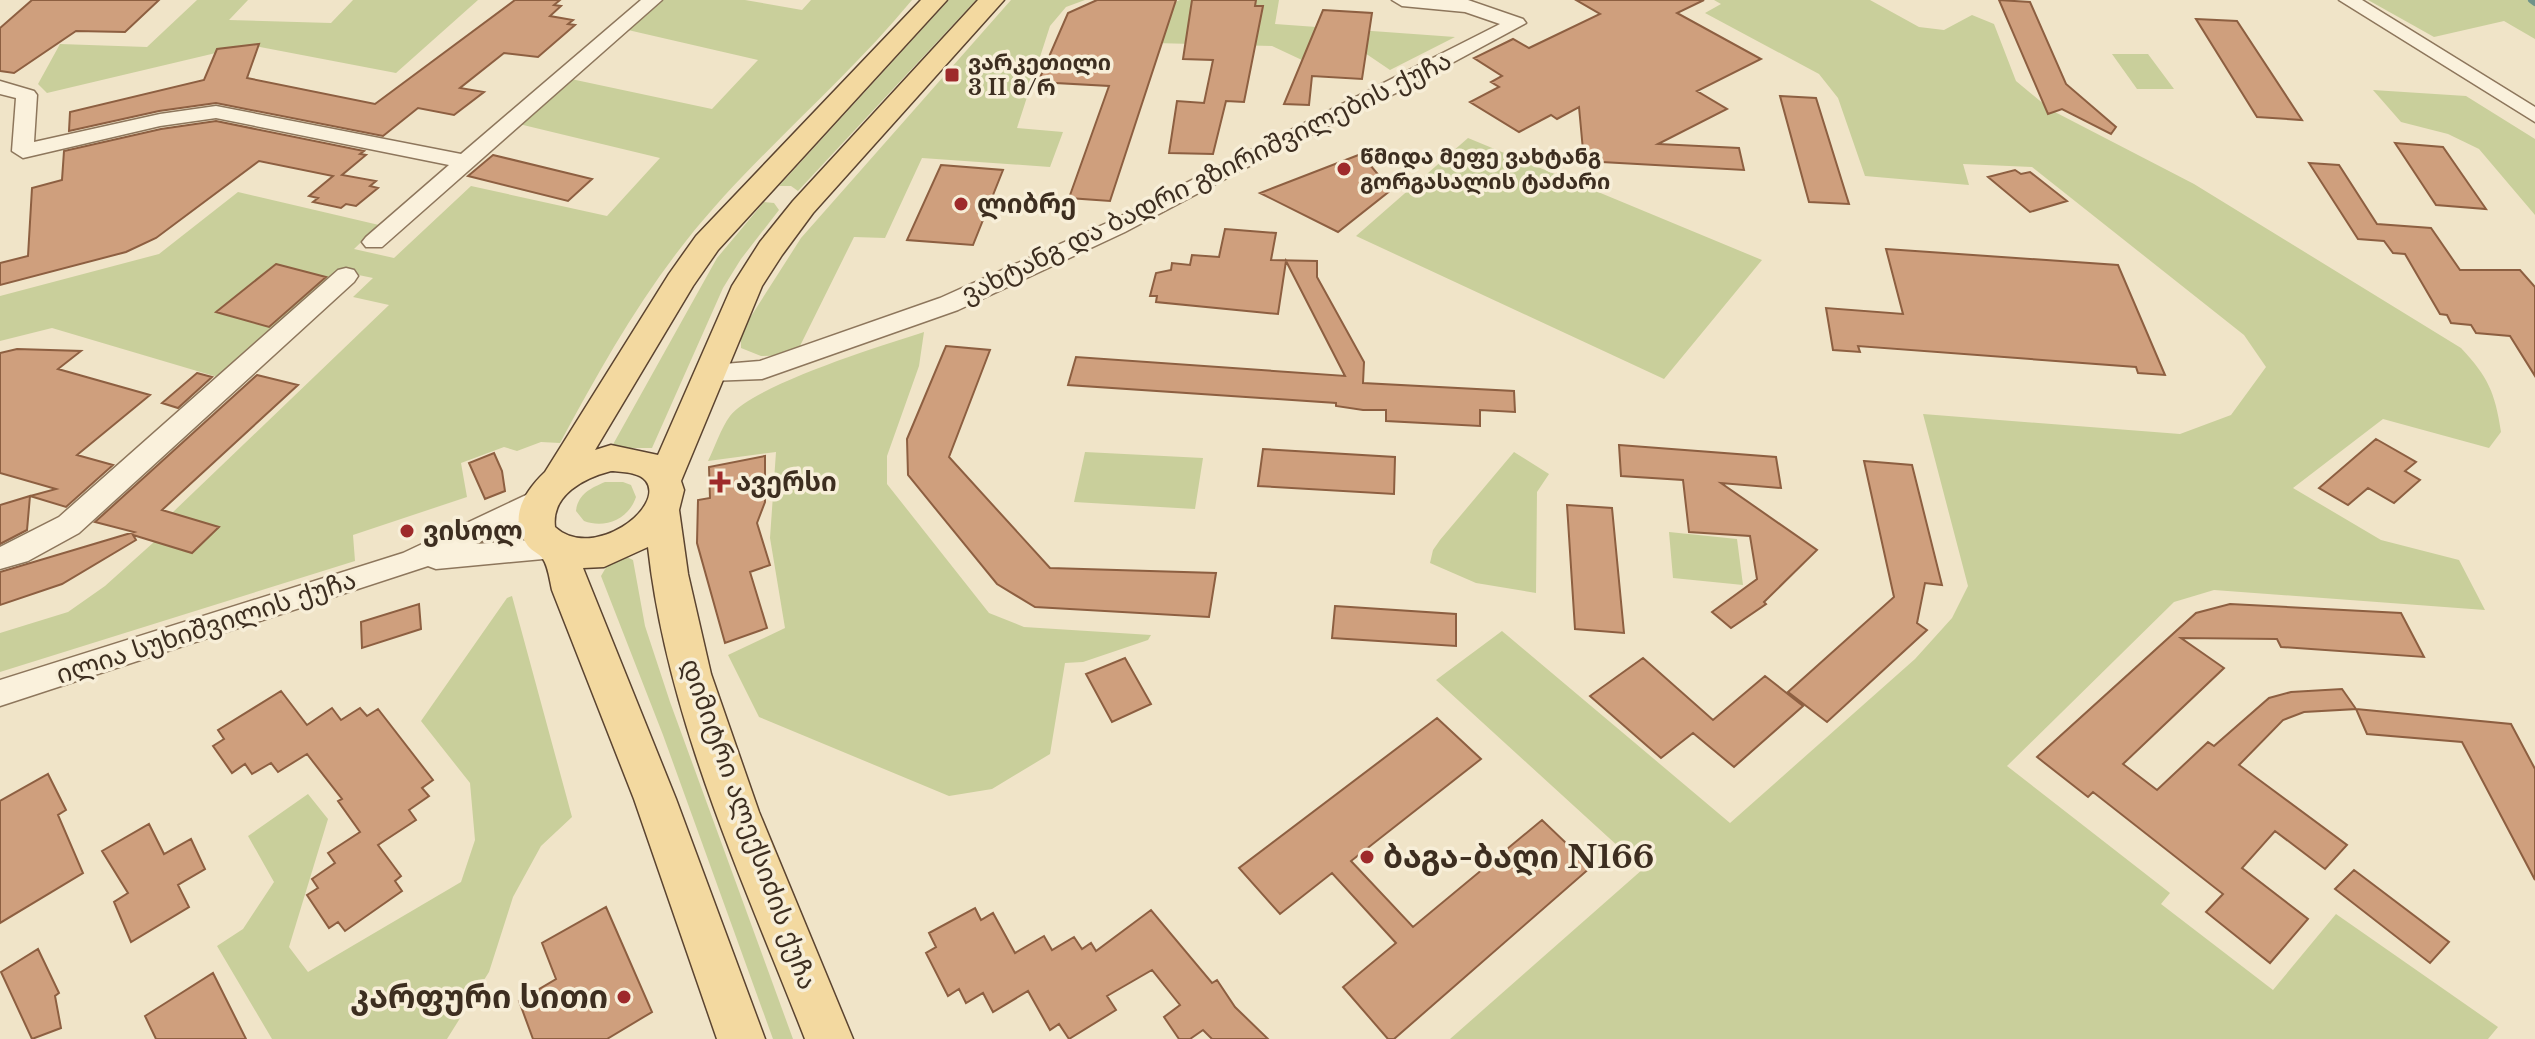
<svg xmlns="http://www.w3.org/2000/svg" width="2535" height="1039" viewBox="0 0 2535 1039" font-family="'Libre Baskerville','Noto Sans Georgian',serif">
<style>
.green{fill:#c9cf9b}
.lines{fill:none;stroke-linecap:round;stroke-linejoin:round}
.stream{stroke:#6f938a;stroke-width:6}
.building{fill:#cf9f7d;stroke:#8d5f41;stroke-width:2}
.minor-casing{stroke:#8d765c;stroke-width:3}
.major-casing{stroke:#5b4430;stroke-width:3}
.minor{fill:#faf1dc;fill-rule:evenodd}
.major{fill:#f3d9a0;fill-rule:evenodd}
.poi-dot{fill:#9e2a2b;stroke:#f7eed8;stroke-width:3}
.labels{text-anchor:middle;stroke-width:7;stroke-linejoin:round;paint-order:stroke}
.far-poi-label{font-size:22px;font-weight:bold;fill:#3d2e20;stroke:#f7eed8;text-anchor:start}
.street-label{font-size:26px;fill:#3d2e20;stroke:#f7eed8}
.poi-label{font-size:26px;font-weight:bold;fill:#3d2e20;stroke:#f7eed8;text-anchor:start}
.near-poi-label{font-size:32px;font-weight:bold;fill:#3d2e20;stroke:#f7eed8;text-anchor:start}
</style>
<rect width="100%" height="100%" fill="#f0e4c8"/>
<!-- green -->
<path class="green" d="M197,0H248L229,20L331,23L353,0H478L396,73L260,47L220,52L47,93L38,84L60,44L147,47Z
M660,0H745L802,10L811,0H912C842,85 754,155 686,241C636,304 598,373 560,443L541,442L517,451L504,447L461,463L467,497L353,535L355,561L0,672V633L68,612L105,586L164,533L172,513L389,305L353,297L373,278L344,272L224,379L52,328L0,341V296L159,254L238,192L379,225L354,249L394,258L471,186L607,216L660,158L519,124L571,79L712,109L758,60L628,30Z
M949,0H976L798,191L791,186H779Z
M1011,0H1085L1066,7L1050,26L1017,128L1063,132L1050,167L922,158L885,238L854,237L799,348L803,355L761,356L741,348V332L801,238Z
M1180,0H1279L1275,24L1455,37L1390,70L1362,51L1319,68L1272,46L1154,43L1118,26Z
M1714,0H1870L1919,27L1944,30L1972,15L1994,24L2016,81L2051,110L2194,184L2461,348C2488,377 2495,392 2501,432L2489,448L2383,419L2293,488L2381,540L2459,560L2485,610L2214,590L2174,602L2007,766L2170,893L2161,904L2273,990L2336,914L2498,1027L2488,1039H1450L1643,869L1436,680L1502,631L1730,823L1915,659L1952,618L1968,586L1923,414L2180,434L2231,415L2266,367L2244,335L2032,167L1963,164L1969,185L1865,176L1838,98L1819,74L1705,13L1721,4Z
M2368,0H2535V39L2504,21L2434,37Z
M2112,54H2148L2174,89H2137Z
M2373,90L2466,96L2535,139V215L2479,149L2448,134L2401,122Z
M1468,138L1762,260L1664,379L1356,236Z
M764,202L774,203L779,210L741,259L723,288L652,448H611L717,258Z
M924,332L919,366L887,456V484L989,613L1024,627L1151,635L1148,640L1083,662L1065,663L1050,754L992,789L949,796L759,717L728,655L785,628L770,538L776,452L708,461C715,447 721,428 730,416C756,384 881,346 924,332Z
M1085,452L1203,458L1195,509L1074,502Z
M1514,452L1549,474L1537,492L1536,593L1476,583L1430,563L1433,550L1440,540Z
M605,482H623L631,485L636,497C629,519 605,529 584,521L576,511C578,494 591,488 605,482Z
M1669,532L1737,539L1743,585L1673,578Z
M627,557L633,560L645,626L670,702L793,1039H773L663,735L601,576L608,564Z
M512,596L572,817L541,846L513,897L489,972L447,1039H272L217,946L243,929L274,882L248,836L308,794L328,819L289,947L308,972L461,882L475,840L470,783L421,721L507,598Z"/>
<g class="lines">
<!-- stream -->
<path class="stream" d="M2531,0L2535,3"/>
</g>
<!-- building -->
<path class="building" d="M32,0H159L125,32L76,31L14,73L0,71V28Z
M515,0H560L554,5L561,6L550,16L573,20L568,24L575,25L538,57L504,53L460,88L484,92L454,115L418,108L383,136L216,103L159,111L69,131L70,112L204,80L217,49L259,44L247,78L375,104Z
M1097,0H1176L1110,201L1069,198L1109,86L1038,82L1068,13Z
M1192,0H1256L1255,6H1263L1244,102L1226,101L1213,154L1169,153L1177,101L1204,103L1213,60L1183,59Z
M1576,0H1704L1677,13L1761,59L1697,91L1727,109L1658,144L1739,148L1744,170L1584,161L1579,107L1557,119L1551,115L1519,132L1470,102L1499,87L1491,82L1502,76L1474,58L1513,39L1529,48L1600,14Z
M1999,0L2030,2L2066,84L2116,127L2111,134L2062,109L2048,114Z
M1323,10L1372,13L1362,79L1312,76L1309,105L1284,104Z
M2196,19L2237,21L2302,120L2257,117Z
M1780,96L1816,98L1849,204L1809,202Z
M216,121L364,151L360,154L366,155L342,175L376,181L370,186L378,188L356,206L346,204L341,208L313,202L318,198L309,196L333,176L259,161L156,238L126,252L0,285V263L28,256L32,188L62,180L64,151L161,129Z
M2395,143L2443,147L2486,209L2436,205Z
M1361,154L1391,190L1338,232L1260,193Z
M493,155L592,179L568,201L468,176Z
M2309,163L2339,165L2377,224L2431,228L2460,270H2520L2535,287V376L2510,336L2476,333L2471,325L2451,323L2447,315L2440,314L2405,254L2393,253L2384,241L2358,239Z
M941,165L1003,170L973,245L907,240Z
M2015,170L2021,174L2030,172L2067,201L2030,212L1988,177Z
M1225,229L1276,233L1271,260L1317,261V277L1364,362L1363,383L1514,391L1515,412L1480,410V426L1386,421V410H1363L1336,406V403L1068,385L1076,357L1345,376L1286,261L1278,314L1156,302L1157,296H1150L1156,273L1171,270L1172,263L1190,265L1192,255L1219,257Z
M1886,249L2118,265L2165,375L2138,373L2136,367L1858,346L1860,352L1833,350L1826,308L1903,314Z
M276,264L326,277L269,327L216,312Z
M946,346L990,350L949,457L1050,568L1216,573L1209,617L1035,607L997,584L908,475L907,439Z
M17,349L81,351L58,369L150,395L77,455L113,465L66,507L30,496L56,489L0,473V353Z
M197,373L212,377L178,408L162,403Z
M257,375L298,385L162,510L219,527L192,553L133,535L136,540L62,584L0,605V572L134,532L95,522Z
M2376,439L2416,462L2405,471L2420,480L2394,503L2368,488L2348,505L2319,488Z
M1619,445L1776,457L1781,488L1721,483L1817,550L1764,602L1766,604L1731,628L1712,612L1757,579L1750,536L1689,532L1683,480L1621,476Z
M1263,449L1395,457L1394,494L1258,486Z
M494,453L502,471L505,491L485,499L469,463Z
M765,456V502L757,523L770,565L750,572L767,628L725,643L697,543L698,500L710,498L709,467Z
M1864,461L1912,465L1942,585L1925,583L1917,623L1927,630L1827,722L1788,692L1894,597Z
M30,496L27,530L0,544V505Z
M1567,505L1612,508L1624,633L1575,629Z
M419,604L421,629L362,648L361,622Z
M2230,604L2401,613L2424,657L2281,647L2277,639L2181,638L2224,668L2123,764L2157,790L2208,742L2214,746L2269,698L2291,692L2342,689L2356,709L2304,712L2283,720L2239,765L2347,845L2325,869L2275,831L2242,868L2308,919L2270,963L2206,912L2223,894L2093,792L2088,797L2037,757L2196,613Z
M1335,606L1456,614V646L1332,638Z
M1125,658L1151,704L1112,722L1086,674Z
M1643,658L1713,720L1765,676L1803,706L1734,767L1693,733L1661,758L1590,696Z
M281,691L307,725L332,708L341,720L360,708L367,716L378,709L433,780L422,788L429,796L409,810L416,820L378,845L401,876L395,881L402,891L345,931L338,922L329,928L307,895L318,888L312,879L335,863L328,853L360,832L338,801L342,799L307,754L278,772L271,763L252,774L245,764L232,773L213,746L224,739L218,730Z
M2356,709L2511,724L2535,769V880L2462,742L2367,734Z
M1437,718L1481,759L1351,861L1413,927L1542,820L1591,867L1394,1039H1388L1343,987L1396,943L1332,873L1280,914L1239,868Z
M48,774L66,810L58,815L83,873L0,923V801Z
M149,824L164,854L191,839L205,869L178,885L189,907L131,942L114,902L128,893L102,851Z
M2354,870L2449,942L2430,963L2335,889Z
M606,907L652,1012L607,1039H533L519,1001L556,979L542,943Z
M975,908L981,920L993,913L1015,953L1044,936L1052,950L1074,937L1082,949L1091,943L1096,951L1151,910L1212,983L1217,980L1235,1007L1268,1039H1212L1203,1030L1190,1039H1179L1164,1017L1180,1005L1152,970L1107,996L1116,1010L1069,1039L1059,1024L1050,1030L1028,991L993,1012L983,993L966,1003L959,989L948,996L926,953L936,947L929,933Z
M38,949L59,993L55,996L61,1028L32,1039L1,972Z
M213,973L246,1039H156L145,1016Z"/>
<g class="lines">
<!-- minor casing -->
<g class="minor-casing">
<path id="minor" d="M641,0H662L382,247H366L362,242L366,237L449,165L216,118L160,126L23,158L12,151L16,98L0,94V81L34,91L37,95L34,142L160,114L216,106L461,154Z
M1392,0H1468L1523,19L1526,23L1400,91L1276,152L1125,232L958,310L762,379L709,381L700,378L696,372L700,366L760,361L940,298L1109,222L1500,24L1465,12L1402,6Z
M2339,0H2362L2535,107V122Z
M346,268L354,270L358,276L354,282L79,533L28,561L0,569V547L59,517L338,270Z
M543,487L553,490L557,497L553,504L476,544L555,538L565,541L569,549L565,557L436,569L428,566L0,706V680L403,553Z"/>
</g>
<!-- major casing -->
<g class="major-casing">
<path id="major" d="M921,0H947L718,250L693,286L595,450L611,445L658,455L732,286L760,242L793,201L978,0H1004L813,213L782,255L762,286L681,481L684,490L679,510L688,574L711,674L759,812L853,1039H805C743,880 667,719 648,547L604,567L583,568L676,799L765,1039H717L634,799L552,590C550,581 548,566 543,559C540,554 532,551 528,546C508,519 523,493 545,472L669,274L696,236ZM611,471C622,472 639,472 646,481C666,507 593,562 555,527C551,495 584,478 611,471Z"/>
</g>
<!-- minor -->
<use href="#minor" class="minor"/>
<!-- major -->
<use href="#major" class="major"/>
</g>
<!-- markers -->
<g class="poi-dot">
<rect x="944" y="67" width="16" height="16" rx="4"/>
<circle cx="1344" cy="169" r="8"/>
<circle cx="961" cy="204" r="8"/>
<path d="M716 470h8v8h8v8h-8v8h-8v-8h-8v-8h8z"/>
<circle cx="407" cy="531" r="8"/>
<circle cx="1367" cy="857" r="8"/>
<circle cx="624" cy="997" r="8"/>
</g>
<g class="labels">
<!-- far-poi labels -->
<g class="far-poi-label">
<text x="968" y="70">ვარკეთილი<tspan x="968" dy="25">3 II მ/რ</tspan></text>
<text x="1360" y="164">წმიდა მეფე ვახტანგ<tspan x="1360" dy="25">გორგასალის ტაძარი</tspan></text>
</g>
<!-- street labels -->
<g class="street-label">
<text transform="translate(1206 177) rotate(-26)" y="9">ვახტანგ და ბადრი გზირიშვილების ქუჩა</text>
<text transform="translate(206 627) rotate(-18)" y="9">ილია სუხიშვილის ქუჩა</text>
<text transform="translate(749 824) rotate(70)" y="9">დიმიტრი ალექსიძის ქუჩა</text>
</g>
<!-- poi labels -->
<g class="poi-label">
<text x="977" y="213">ლიბრე</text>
<text x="736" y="491">ავერსი</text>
<text x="423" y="540">ვისოლ</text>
</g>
<!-- near-poi labels -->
<g class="near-poi-label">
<text x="1383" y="868">ბაგა-ბაღი N166</text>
<text x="608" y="1008" text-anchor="end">კარფური სითი</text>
</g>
</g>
</svg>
